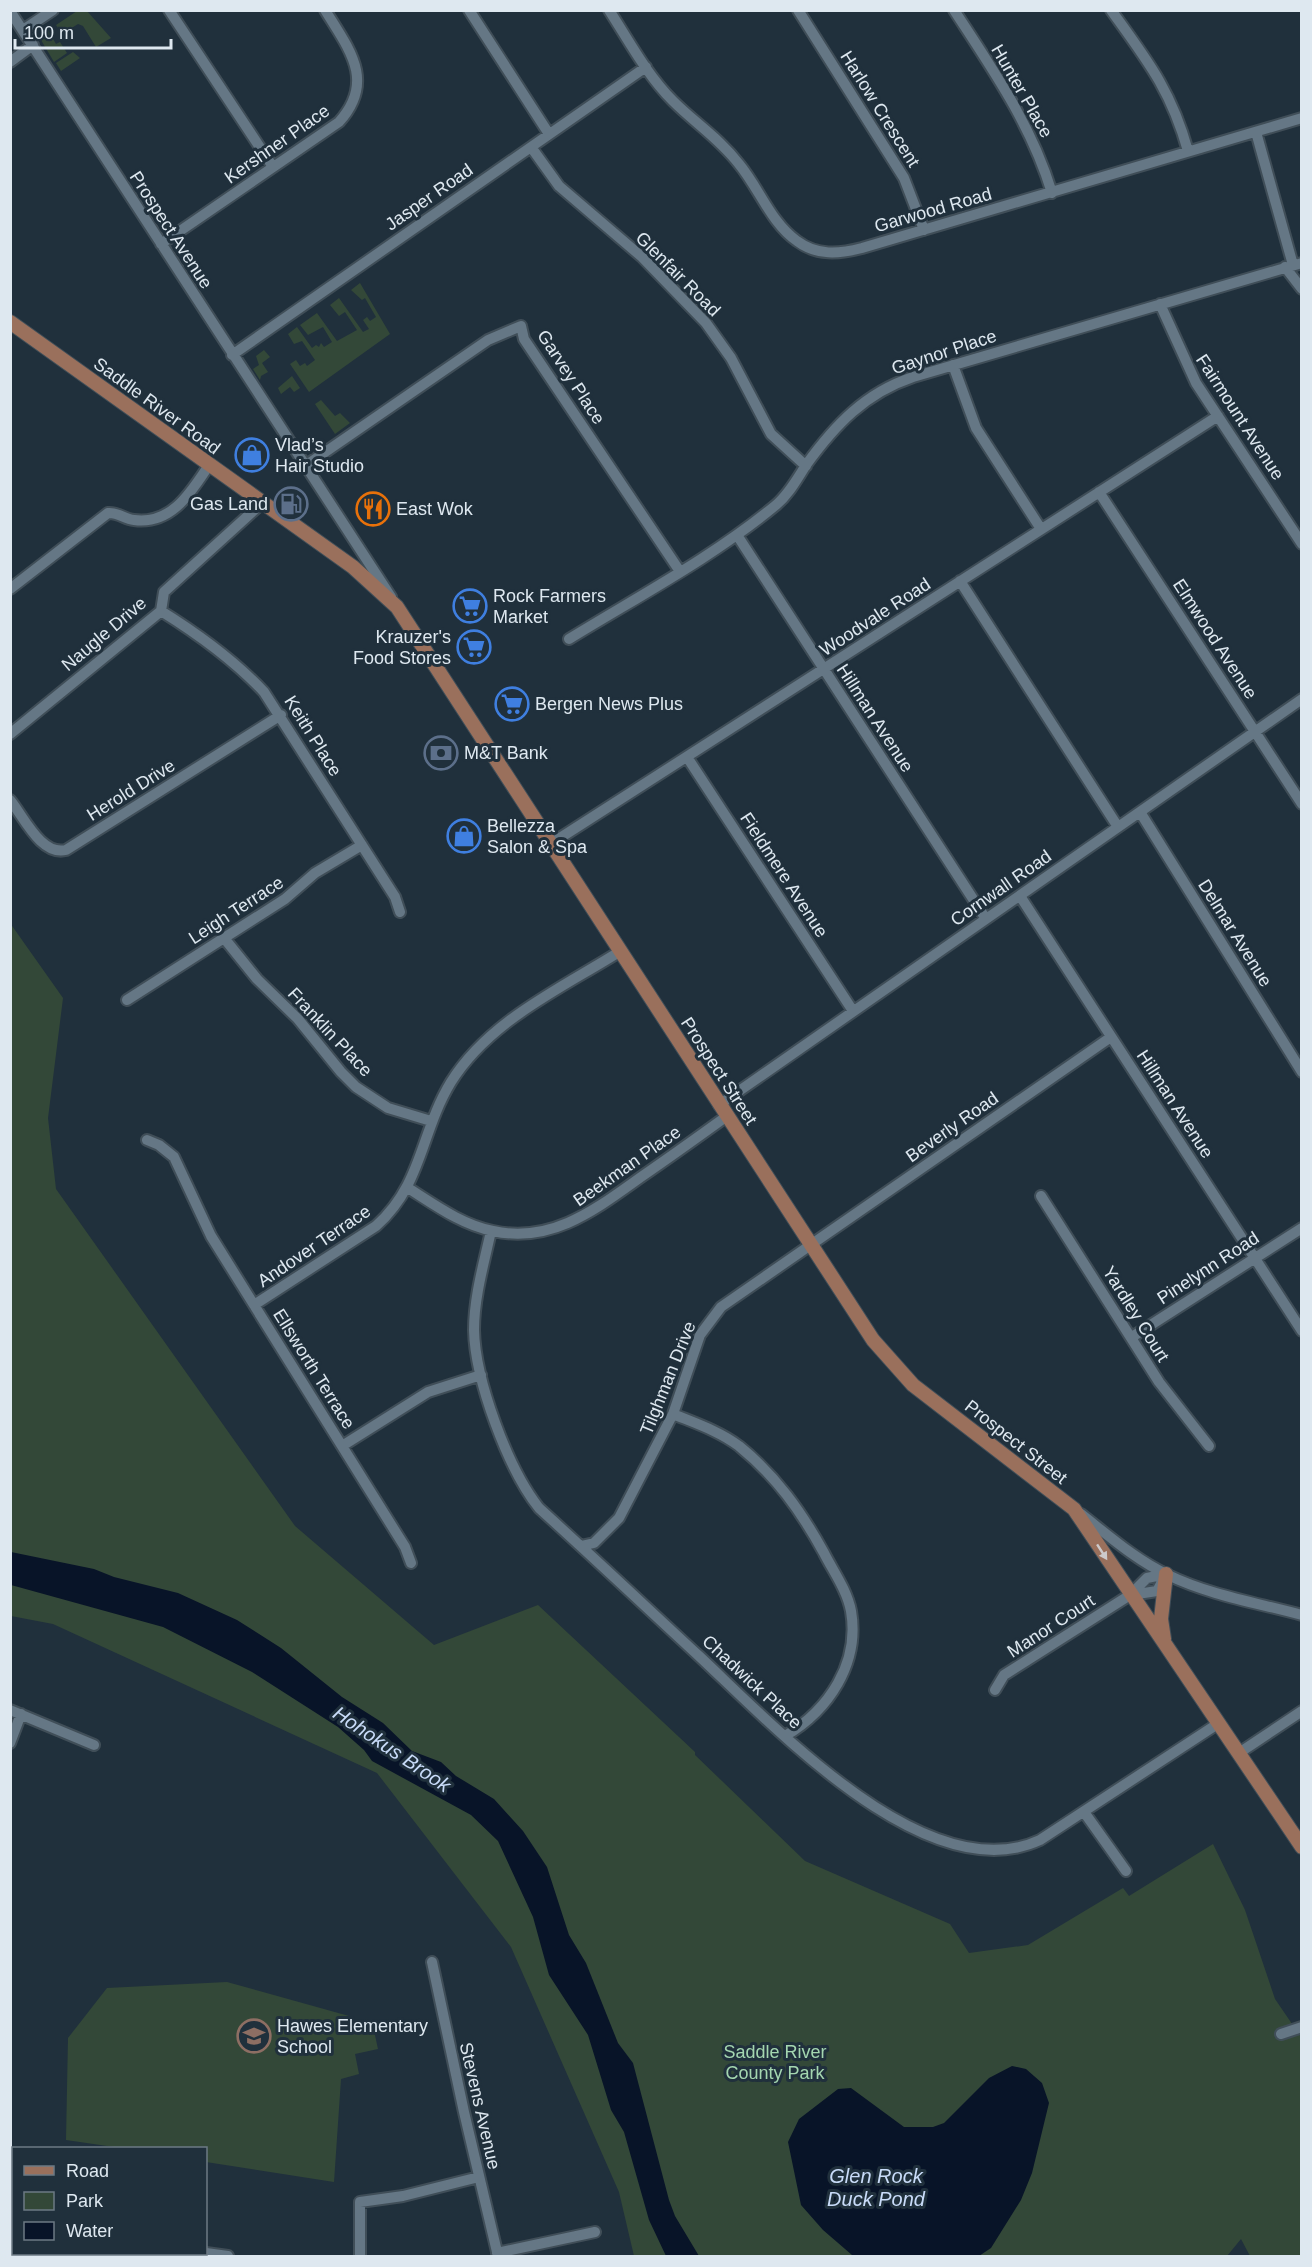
<svg xmlns="http://www.w3.org/2000/svg" width="1312" height="2267" viewBox="0 0 1312 2267" font-family="Helvetica,sans-serif">
<style>
.green{fill:#334838}
.water{fill:#081428}
.lines{fill:none;stroke-linecap:round;stroke-linejoin:round}
.minor-casing{stroke:#404e58;stroke-width:14}
.major-casing{stroke:#404e58;stroke-width:16}
.minor{stroke:#657785;stroke-width:10}
.major{stroke:#9a705c;stroke-width:14}
.oneway{fill:#cdcacb}
.labels{text-anchor:middle;stroke-width:6;stroke-linejoin:round;paint-order:stroke}
.street-label{font-size:18px;fill:#dee8f0;stroke:#20303c}
.poi-label{font-size:18px;fill:#dee8f0;stroke:#20303c;text-anchor:start}
.park-label{font-size:18px;fill:#a4d6b0;stroke:#20303c}
.water-label{font-size:20px;font-style:italic;fill:#c9dcf9;stroke:#20303c}
</style>
<rect width="100%" height="100%" fill="#20303c"/>
<!-- green -->
<path class="green" d="M77,11H87L111,38L96,47L83,26L78,24L62,34L56,25Z
M48,30L56,44L60,42L67,53L54,62L41,40V35Z
M73,52L80,58L61,71L56,63Z
M360,283L390,334L309,392L290,364L296,360L300,366L305,363L307,366L315,360L302,341L294,344L288,334L297,327L312,348L316,345L319,347L321,343L324,347L332,342L323,327L308,335L300,325L317,313L337,341L357,330L345,312L339,316L330,305L339,298L363,332L369,329L363,320L367,317L370,321L376,317L365,298L362,300L351,290Z
M264,350L270,357L262,363L268,372L261,376L260,380L253,369L259,365L256,356Z
M292,376L300,388L294,392L290,387L281,394L278,388Z
M321,400L335,416L340,413L350,423L335,434L315,404Z
M10,923L63,998L48,1118L56,1189L295,1526L434,1645L538,1605L695,1752V1755L805,1861L950,1924L969,1953L1028,1945L1123,1888L1129,1896L1213,1844L1245,1910L1275,1999L1301,2037V2256H1250L1241,2239L1227,2256H634L619,2192L511,1947L377,1773L53,1624L11,1616Z
M227,1982L349,2016L353,2031L373,2026L378,2049L355,2054L359,2074L341,2079L334,2182L206,2162V2148H121L66,2140L68,2038L107,1988Z"/>
<!-- water -->
<path class="water" d="M11,1552L94,1569L114,1577L178,1593L237,1620L281,1648L342,1697L383,1723L412,1751L441,1762L456,1776L494,1799L523,1831L547,1867L569,1935L586,1963L618,2043L633,2063L669,2200L675,2216L699,2256H666L649,2220L624,2132L611,2110L588,2035L549,1975L533,1917L498,1841L471,1815L372,1761L364,1750L338,1727L252,1672L163,1627L11,1585Z
M1012,2066L1026,2069L1042,2083L1049,2103L1032,2173L1021,2200L991,2248L979,2256L852,2255L823,2230L801,2205L788,2142L799,2119L838,2089L851,2088L904,2127H933L944,2123L989,2078Z"/>
<g class="lines">
<!-- minor casing -->
<g class="minor-casing">
<path id="minor" d="M169,10L273,167
M469,10L549,134
M609,10C629,41 647,75 673,101C695,123 720,139 739,164C759,188 771,223 797,241C817,256 839,254 862,248L1302,118
M798,10L904,178L924,230
M954,10C993,70 1031,124 1052,193
M1111,10C1147,60 1171,90 1188,151
M10,11L391,597
M23,30L53,10
M10,62L33,45
M1256,132L1293,265
M531,147L559,186L642,257L706,323L731,358L771,434L806,466
M161,244L339,122C376,81 349,49 325,10
M1285,267L1302,289
M1160,304L1196,383L1302,544
M232,355L646,67
M953,365L976,428L1041,529
M305,466L488,340L521,326L524,339L679,570
M1099,492L1302,804
M737,535L986,919
M960,581L1118,827
M10,589L108,513C118,512 124,519 134,520C172,525 191,492 209,465
M161,611C198,634 234,660 264,692L395,897L400,912
M569,639C639,596 713,557 776,505C789,494 797,479 806,465C835,425 865,393 913,377L1302,263
M10,734L161,611L164,592L262,503
M687,757L853,1011
M10,800C24,817 41,856 66,850L281,715
M1140,812L1302,1072
M549,845L1218,416
M1020,896L1302,1331
M224,938L257,979L298,1019L341,1072L356,1087L388,1108L431,1121
M127,1000L285,899L315,873L362,845
M719,1105L1302,699
M147,1140L159,1145L174,1157L211,1236L405,1547L411,1563
M408,1188C435,1205 462,1225 493,1231C552,1244 596,1209 641,1177C670,1157 698,1137 727,1116
M1041,1196L1159,1382L1209,1446
M491,1231C484,1263 474,1297 474,1330C475,1380 508,1469 539,1508C593,1557 646,1607 699,1656C774,1726 928,1892 1040,1840L1219,1723
M254,1305L376,1226C423,1184 420,1133 451,1082C489,1021 560,989 619,952
M1132,1337L1302,1228
M673,1414C695,1423 719,1431 739,1446C776,1476 801,1511 824,1553C833,1571 847,1590 851,1611C860,1663 829,1710 785,1736
M342,1446L428,1392L481,1375
M1081,1514C1109,1536 1136,1560 1168,1575C1209,1595 1258,1603 1302,1615
M581,1546L594,1543L619,1518L673,1414L700,1335L721,1307L1111,1037
M1131,1595L1157,1591L1164,1578
M995,1690L1004,1675L1130,1595L1147,1578L1166,1574
M10,1710L94,1745
M10,1743L21,1714
M1239,1753L1302,1711
M1084,1812L1126,1871
M432,1962L464,2112L498,2256
M1281,2034L1302,2027
M10,2227L14,2228
M206,2253L228,2256
M497,2253L595,2232
M140,2256V2254
M360,2256V2202L403,2196L479,2177"/>
</g>
<!-- major casing -->
<g class="major-casing">
<path id="major" d="M10,322L353,567L397,607L873,1340L913,1385L1074,1509L1302,1847
M1164,1639L1161,1619L1166,1574"/>
</g>
<!-- minor -->
<use href="#minor" class="minor"/>
<!-- major -->
<use href="#major" class="major"/>
</g>
<!-- one-way arrows -->
<defs><path id="oneway-solid" d="M-6-.8H1V-3.2L6.5 0L1 3.2V.8H-6Z" transform="scale(1.5)"/></defs>
<use class="oneway" href="#oneway-solid" transform="translate(1102 1552) rotate(57)"/>
<!-- icons -->
<defs>
<g id="shop-ring" transform="scale(1.725)"><circle r="9.5" fill="#20303c" stroke="#3f7fe0" stroke-width="1.5"/><path d="M-5-2.5h2.3a2.7 3.5 0 0 1 5.4 0H5L5.5 6h-11ZM-1.5-2.5h3a1.5 2.3 0 0 0-3 0Z" fill="#3f7fe0"/></g>
<g id="fuel-ring" transform="scale(1.725)"><circle r="9.5" fill="#20303c" stroke="#5c6f8a" stroke-width="1.5"/><path d="M-5.5-6h7V0h2V4h1.3V-2.5L3-4.5l.8-.8L6-3V5H2.5V1h-1V6h-7ZM-4.2-4.7v3.2H.2V-4.7Z" fill="#5c6f8a"/></g>
<g id="restaurant-ring" transform="scale(1.725)"><circle r="9.5" fill="#20303c" stroke="#e8710a" stroke-width="1.5"/><path d="M-5-6h1v4h1v-4h1v4h1v-4h1v5L-1.5 .5V6h-2V.5L-5-1ZM5-6V6H3V1.5H1.5Q1.5-4 5-6Z" fill="#e8710a"/></g>
<g id="supermarket-ring" transform="scale(1.725)"><circle r="9.5" fill="#20303c" stroke="#3f7fe0" stroke-width="1.5"/><path d="M-6-5.5h2.5l.6 2H6L4.5 2H-2.5L-4.4-4H-6ZM-1.5 3.2a1.3 1.3 0 1 0 .1 0ZM3 3.2a1.3 1.3 0 1 0 .1 0Z" fill="#3f7fe0"/></g>
<g id="bank-ring" transform="scale(1.725)"><circle r="9.5" fill="#20303c" stroke="#5c6f8a" stroke-width="1.5"/><path d="M-6-4H6V4H-6ZM0-2.3a2.3 2.3 0 1 0 0 4.6a2.3 2.3 0 1 0 0-4.6Z" fill="#5c6f8a"/></g>
<g id="school-ring" transform="scale(1.725)"><circle r="9.5" fill="#20303c" stroke="#8d6e63" stroke-width="1.5"/><path d="M0-5L7-2L0 1L-7-2ZM-4 1L0 2.5L4 1V4Q0 6-4 4Z" fill="#8d6e63"/></g>
</defs>
<g fill-rule="evenodd">
<use href="#shop-ring" x="252" y="455"/>
<use href="#fuel-ring" x="291" y="504"/>
<use href="#restaurant-ring" x="373" y="509"/>
<use href="#supermarket-ring" x="470" y="606"/>
<use href="#supermarket-ring" x="474" y="647"/>
<use href="#supermarket-ring" x="512" y="704"/>
<use href="#bank-ring" x="441" y="753"/>
<use href="#shop-ring" x="464" y="836"/>
<use href="#school-ring" x="254" y="2036"/>
</g>
<g class="labels">
<!-- street labels -->
<g class="street-label">
<text transform="translate(1022 91) rotate(60)" y="6">Hunter Place</text>
<text transform="translate(880 109) rotate(58)" y="6">Harlow Crescent</text>
<text transform="translate(277 144) rotate(-35)" y="6">Kershner Place</text>
<text transform="translate(429 197) rotate(-35)" y="6">Jasper Road</text>
<text transform="translate(933 210) rotate(-16)" y="6">Garwood Road</text>
<text transform="translate(171 230) rotate(57)" y="6">Prospect Avenue</text>
<text transform="translate(678 274) rotate(45)" y="6">Glenfair Road</text>
<text transform="translate(944 352) rotate(-18)" y="6">Gaynor Place</text>
<text transform="translate(571 377) rotate(57)" y="6">Garvey Place</text>
<text transform="translate(157 406) rotate(36)" y="6">Saddle River Road</text>
<text transform="translate(1240 417) rotate(57)" y="6">Fairmount Avenue</text>
<text transform="translate(875 617) rotate(-33)" y="6">Woodvale Road</text>
<text transform="translate(104 634) rotate(-40)" y="6">Naugle Drive</text>
<text transform="translate(1215 639) rotate(57)" y="6">Elmwood Avenue</text>
<text transform="translate(875 718) rotate(57)" y="6">Hillman Avenue</text>
<text transform="translate(313 736) rotate(58)" y="6">Keith Place</text>
<text transform="translate(131 790) rotate(-32)" y="6">Herold Drive</text>
<text transform="translate(784 875) rotate(57)" y="6">Fieldmere Avenue</text>
<text transform="translate(1001 888) rotate(-35)" y="6">Cornwall Road</text>
<text transform="translate(236 910) rotate(-33)" y="6">Leigh Terrace</text>
<text transform="translate(1235 933) rotate(58)" y="6">Delmar Avenue</text>
<text transform="translate(330 1032) rotate(47)" y="6">Franklin Place</text>
<text transform="translate(719 1071) rotate(57)" y="6">Prospect Street</text>
<text transform="translate(1175 1104) rotate(57)" y="6">Hillman Avenue</text>
<text transform="translate(952 1127) rotate(-35)" y="6">Beverly Road</text>
<text transform="translate(627 1166) rotate(-35)" y="6">Beekman Place</text>
<text transform="translate(314 1246) rotate(-34)" y="6">Andover Terrace</text>
<text transform="translate(1208 1268) rotate(-33)" y="6">Pinelynn Road</text>
<text transform="translate(1136 1314) rotate(58)" y="6">Yardley Court</text>
<text transform="translate(314 1369) rotate(58)" y="6">Ellsworth Terrace</text>
<text transform="translate(668 1378) rotate(-68)" y="6">Tilghman Drive</text>
<text transform="translate(1016 1442) rotate(38)" y="6">Prospect Street</text>
<text transform="translate(1051 1626) rotate(-33)" y="6">Manor Court</text>
<text transform="translate(752 1682) rotate(43)" y="6">Chadwick Place</text>
<text transform="translate(480 2106) rotate(77)" y="6">Stevens Avenue</text>
</g>
<!-- poi labels -->
<g class="poi-label">
<text x="275" y="451">Vlad’s<tspan x="275" dy="21">Hair Studio</tspan></text>
<text x="268" y="510" text-anchor="end">Gas Land</text>
<text x="396" y="515">East Wok</text>
<text x="493" y="602">Rock Farmers<tspan x="493" dy="21">Market</tspan></text>
<text x="451" y="643" text-anchor="end">Krauzer's<tspan x="451" dy="21">Food Stores</tspan></text>
<text x="535" y="710">Bergen News Plus</text>
<text x="464" y="759">M&amp;T Bank</text>
<text x="487" y="832">Bellezza<tspan x="487" dy="21">Salon &amp; Spa</tspan></text>
<text x="277" y="2032">Hawes Elementary<tspan x="277" dy="21">School</tspan></text>
</g>
<!-- park labels -->
<g class="park-label">
<text x="775" y="2058">Saddle River<tspan x="775" dy="21">County Park</tspan></text>
</g>
<!-- water labels -->
<g class="water-label">
<text transform="translate(392 1749) rotate(34)" y="7">Hohokus Brook</text>
<text x="876" y="2183">Glen Rock<tspan x="876" dy="23">Duck Pond</tspan></text>
</g>
</g>
<!-- border -->
<rect width="1312" height="2267" fill="none" stroke="#dee8f0" stroke-width="24"/>
<!-- legend -->
<rect x="12" y="2147" width="195" height="108" fill="#20303c" stroke="#6c7a84" stroke-width="1.5"/>
<rect x="24" y="2166" width="30" height="9" fill="#9a705c" stroke="#6c7a84" stroke-width="1.5"/>
<text x="66" y="2177" font-size="18" fill="#dee8f0">Road</text>
<rect x="24" y="2192" width="30" height="18" fill="#334838" stroke="#6c7a84" stroke-width="1.5"/>
<text x="66" y="2207" font-size="18" fill="#dee8f0">Park</text>
<rect x="24" y="2222" width="30" height="18" fill="#081428" stroke="#6c7a84" stroke-width="1.5"/>
<text x="66" y="2237" font-size="18" fill="#dee8f0">Water</text>
<!-- scale -->
<path d="M15 39v9h156v-9" fill="none" stroke="#dee8f0" stroke-width="3"/>
<text x="24" y="39" font-size="18" fill="#dee8f0" stroke="#20303c" stroke-width="4.5" paint-order="stroke">100 m</text>
</svg>
